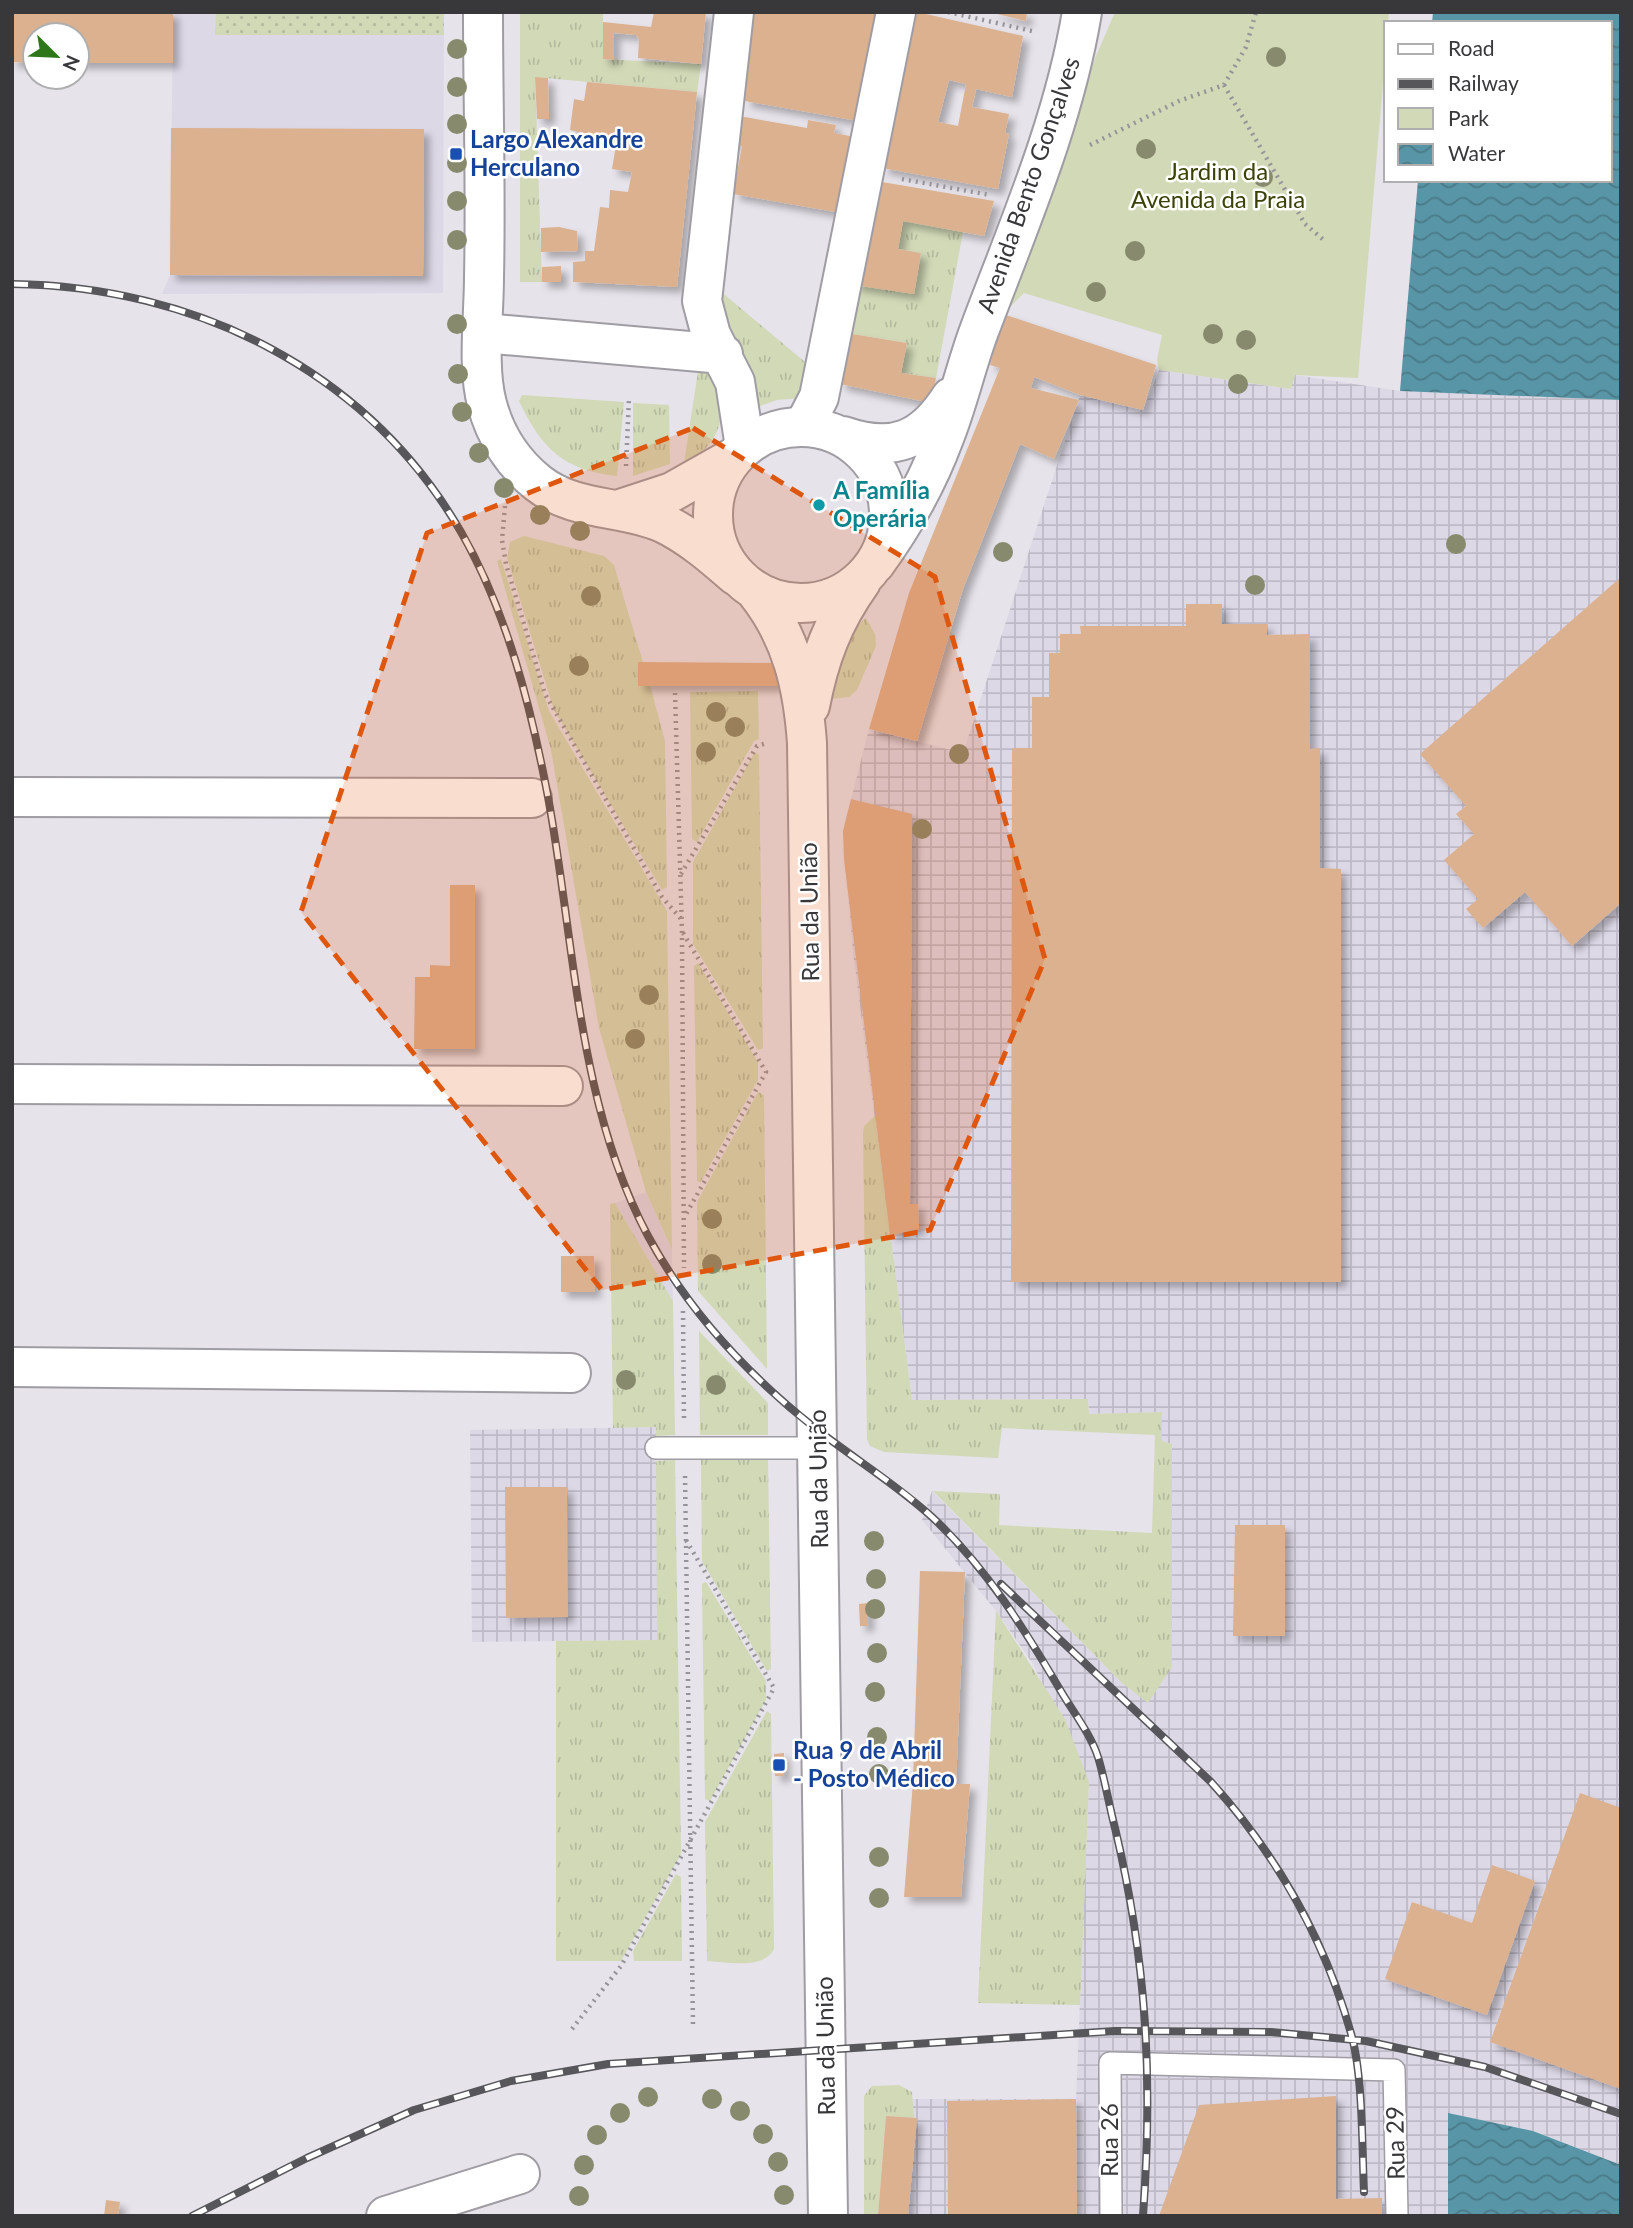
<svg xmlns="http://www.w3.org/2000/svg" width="1633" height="2228" viewBox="0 0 1633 2228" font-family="Lato,sans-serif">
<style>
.built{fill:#ddd8e6}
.industrial{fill:url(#industrial-grid)}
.grass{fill:url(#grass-tufts)}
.park{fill:#d1d9b7}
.garden{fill:url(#garden-dots)}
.water{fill:url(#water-waves)}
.building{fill:#dcb18f;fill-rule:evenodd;filter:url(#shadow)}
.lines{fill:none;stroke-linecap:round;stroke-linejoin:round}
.lane-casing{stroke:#9f9ca3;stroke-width:24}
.street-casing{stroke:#9f9ca3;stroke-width:42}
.secondary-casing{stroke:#9f9ca3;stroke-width:42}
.path{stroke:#969499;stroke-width:4.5;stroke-dasharray:2 5;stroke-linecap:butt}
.lane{stroke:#fff;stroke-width:21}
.street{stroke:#fff;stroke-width:38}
.secondary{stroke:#fff;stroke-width:38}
.rail-casing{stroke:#57565a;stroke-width:8}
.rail{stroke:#fff;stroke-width:5;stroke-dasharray:16;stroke-linecap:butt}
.tree{fill:#878a6d}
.marked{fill:#df570e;fill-opacity:0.2;stroke:#df570e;stroke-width:5;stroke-dasharray:14 9;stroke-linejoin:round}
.transit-dot{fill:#1a4fb4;stroke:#fff;stroke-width:2.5}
.culture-dot{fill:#0f9aa8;stroke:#fff;stroke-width:2.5}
.labels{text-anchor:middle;stroke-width:5;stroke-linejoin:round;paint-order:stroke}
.transit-label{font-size:24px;font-weight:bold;fill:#164399;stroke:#fff;text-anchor:start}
.park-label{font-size:24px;fill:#3a4206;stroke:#fff}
.street-label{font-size:24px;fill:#38373a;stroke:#fff}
.culture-label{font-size:24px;font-weight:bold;fill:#0d838f;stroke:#fff;text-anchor:start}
</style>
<defs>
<pattern id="industrial-grid" width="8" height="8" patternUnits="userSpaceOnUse" patternTransform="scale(1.75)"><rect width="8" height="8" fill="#ddd8e6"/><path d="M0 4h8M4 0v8" fill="none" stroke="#bebac6"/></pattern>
<pattern id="grass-tufts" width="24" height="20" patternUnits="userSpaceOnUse" patternTransform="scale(1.75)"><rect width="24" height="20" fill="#d1d9b7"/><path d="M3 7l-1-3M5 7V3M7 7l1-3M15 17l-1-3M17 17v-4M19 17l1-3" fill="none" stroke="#b4bb9e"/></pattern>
<pattern id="garden-dots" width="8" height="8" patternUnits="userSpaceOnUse" patternTransform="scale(1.75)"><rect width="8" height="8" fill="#d1d9b7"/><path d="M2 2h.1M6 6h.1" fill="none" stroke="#b4bb9e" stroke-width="1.8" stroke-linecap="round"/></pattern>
<pattern id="water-waves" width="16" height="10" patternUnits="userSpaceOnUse" patternTransform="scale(1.75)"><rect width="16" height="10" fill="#5895a6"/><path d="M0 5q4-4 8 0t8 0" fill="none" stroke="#4a7a88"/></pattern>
<filter id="shadow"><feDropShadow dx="6" dy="6" stdDeviation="3.5" flood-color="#0004"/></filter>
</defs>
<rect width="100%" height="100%" fill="#e6e3ea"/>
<!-- built -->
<path class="built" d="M173,12H444L443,293L162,294L170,275Z
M646,1192L672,1250L673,1301L615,1203Z"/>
<!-- industrial -->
<path class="industrial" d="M1159,370L1290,389L1295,375L1400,391L1621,400V2165L1531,2130L1449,2114L1448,2216H878L886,2116L913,2118V2099H1076L1089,1782L1033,1664L996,1611L922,1520L932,1491L1122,1683L1172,1444L1162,1442V1412L1089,1414L1088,1399L912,1400L853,952L843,831L869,729L963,753L1080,395L1143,410Z
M656,1427L658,1640L472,1642L470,1430Z"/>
<!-- grass -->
<path class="grass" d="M520,12H603V59L701,64L697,92L535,77L542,282H520Z
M903,221L963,232L936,378L901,373L907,343L846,333L854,285L914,293L921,253L898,249Z
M713,285L812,368L802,398L777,400L757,407Z
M699,365L710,367C727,421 727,432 683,470Z
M522,395L624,402L617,476C563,470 542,449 519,401Z
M633,403L669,405L670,464L633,476Z
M524,536L604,556L614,565L643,662L638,663V685H650L665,741L667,887L662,890L554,710L507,558L510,542Z
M501,559L549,711L667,911L672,1250L646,1192L599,1028L551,750L497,561Z
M866,618L875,634L876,646L857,690L849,697L830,699C830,674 846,633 866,618Z
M758,691L759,739L754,741L697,842L692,839L690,692Z
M755,752L759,755L763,1048L758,1050L693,944V862Z
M698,963L758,1062V1080L700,1183L697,1180L694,966Z
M758,1092L764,1095L767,1369L698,1291L697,1202Z
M875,1116L912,1400L1088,1399L1089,1414L1162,1412V1441L1172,1444V1667L1148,1703L1122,1683L933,1491L1000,1494L999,1525L1152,1533L1155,1435L1002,1428L998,1458L884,1452L870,1446L867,1439L863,1133L864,1126Z
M615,1203L673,1301L675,1435L656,1436V1427L613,1428L610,1204Z
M699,1331L768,1403V1435H700Z
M768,1459L771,1669L767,1671L702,1561L701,1460Z
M675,1460L681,1854L621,1961H556V1641L657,1640L656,1461Z
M706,1582L766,1681V1700L710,1801L705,1799L702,1584Z
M996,1611L1065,1719L1089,1782L1080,2005L978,2003Z
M767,1711L771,1714L774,1949C764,1970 726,1962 707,1961L705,1822Z
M676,1874L681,1877L682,1961H634L633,1951Z
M899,2085L912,2092L914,2118L886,2116L878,2216H864V2096L872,2086Z"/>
<!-- park -->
<path class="park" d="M1115,12H1389L1358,378L1295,375L1291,389L1159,370L1157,360L1162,335L1024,293L1003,314L1096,56Z"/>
<!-- garden -->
<path class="garden" d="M216,12H444V35H215Z"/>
<!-- water -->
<path class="water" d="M1433,12H1621V400L1400,391L1418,180H1610V23H1432Z
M1448,2113L1533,2131L1621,2165V2216H1448Z"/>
<!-- building -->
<path class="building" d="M12,12H173V63H77V35H35V63L12,62Z
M654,12H706L701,64L638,58L639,39L636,35L614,33V60L603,59V22L651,27Z
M754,12H879L858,121L745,101Z
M917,12L1023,36L1012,97L976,89L972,107L1009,114L1005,133L1009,134L998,189L882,168ZM949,80L966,84L958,126L938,122Z
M989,12H1027L1026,21Z
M535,77L548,78L549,119H537Z
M587,82L697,92L677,287L573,282V262L585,261V251H594L600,207L609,208L610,190L628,192L632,172L612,169L616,145L611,139L570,130L574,99L584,101Z
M739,116L807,128L808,120L836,125L834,133L855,137L841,213L733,194L742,146L734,145Z
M171,128L424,129L423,276L170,275Z
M882,182L994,201L984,236L903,221L898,249L921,253L914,294L854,285L875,184Z
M559,227L577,231L578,251L541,252V228Z
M561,266V282H542V267Z
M1003,314L1156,365L1143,410L1080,395L1034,377L1031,388L1079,400L1054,459L1020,444L963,589L917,741L869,729L909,593L1000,368L990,365Z
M846,333L907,343L901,373L936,378L931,403L840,384Z
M1621,577V903L1572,946L1525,892L1483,928L1466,909L1478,899L1444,860L1474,834L1456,814L1466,806L1420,754Z
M1186,604H1222V624H1267V635L1310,634V749L1320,748V868L1341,869V1282H1011L1012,748H1032V697H1049V653H1060V634H1081L1080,626H1186Z
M638,662L779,663L778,686H638Z
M851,799L912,814L910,1204H918L919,1229L890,1235L844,860L843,831Z
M450,885H475V1049H414L415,977H430V965L450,966Z
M561,1256H594L595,1292H561Z
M505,1487H567L568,1617L506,1618Z
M1235,1525H1285V1636H1233Z
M920,1571L965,1572L956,1784H970L961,1897H904L913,1782Z
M868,1603V1626H860L859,1604Z
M784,1753V1776H775L774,1754Z
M1580,1793L1621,1808V2089L1490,2042Z
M1492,1865L1535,1881L1487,2015L1385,1979L1412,1902L1472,1923Z
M1336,2096V2199L1382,2198V2216H1159L1199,2105Z
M1076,2099L1077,2216H948L947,2101Z
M886,2116L917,2118L908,2216H878Z
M106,2200L120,2202L118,2216H104Z"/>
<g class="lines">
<!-- lane casing -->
<g class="lane-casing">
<path id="lane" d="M656,1448H818
M1111,2216L1110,2063L1394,2070L1397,2216"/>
</g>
<!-- street casing -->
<g class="street-casing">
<path id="street" d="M734,12L702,301L711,335L735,382L745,447
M483,333L723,354
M804,426L819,397L896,12
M12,797L532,798
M12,1084L563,1086
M12,1367L571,1373
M386,2216L520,2174"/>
</g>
<!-- secondary casing -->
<g class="secondary-casing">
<path id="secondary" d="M483,12C483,101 486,189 484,277C484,316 477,367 487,404C495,435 513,463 538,483C575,512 622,505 663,523C690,536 713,556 736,576
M713 515a88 88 0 1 1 176 0a88 88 0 1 1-176 0Z
M843,436C893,453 923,441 951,397
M617,510L672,492L734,457
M875,564C904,524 927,484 944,438C958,403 966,366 979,331C1018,227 1064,122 1082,12
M756,592C792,637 803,687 807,743L828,2216
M810,706C819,659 833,621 861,582"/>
</g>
<!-- path -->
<path class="path" d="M948,12L1032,31
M1224,85L1305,224L1325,241
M1090,145L1179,101L1224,85L1246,47L1256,12
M902,179L990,195
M626,466L629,398
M505,506L502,540L506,564L545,694L662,897L682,920
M675,693L682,932L684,1268
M681,874L757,746L767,743
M683,933L766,1072L685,1216
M683,1311L684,1419
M685,1476L693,2025
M572,2029L621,1966L774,1688L686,1540"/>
<!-- lane -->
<use href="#lane" class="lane"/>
<!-- street -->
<use href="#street" class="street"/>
<!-- secondary -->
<use href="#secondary" class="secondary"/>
<!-- rail casing -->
<g class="rail-casing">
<path id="rail" d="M12,284C195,286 368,371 461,532C507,612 531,707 548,797C575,943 577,1103 648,1236C689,1312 748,1375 815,1428C853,1458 896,1484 932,1517C986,1567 1025,1630 1062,1693C1074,1713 1091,1735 1098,1757C1105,1780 1109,1805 1115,1828C1147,1962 1153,2079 1143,2216
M1001,1584L1211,1782C1277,1855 1326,1942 1352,2037C1363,2079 1362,2148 1364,2192
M192,2216L307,2158L414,2110L511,2081L608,2064L1115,2031L1271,2032L1366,2041L1485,2067L1621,2114"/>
</g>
<!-- rail -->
<use href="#rail" class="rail"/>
</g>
<!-- trees -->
<g class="tree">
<circle cx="457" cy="49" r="10"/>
<circle cx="1276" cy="57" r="10"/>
<circle cx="457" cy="87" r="10"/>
<circle cx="457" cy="124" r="10"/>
<circle cx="1146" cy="149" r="10"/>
<circle cx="457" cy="163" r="10"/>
<circle cx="1263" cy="177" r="10"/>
<circle cx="457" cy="201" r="10"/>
<circle cx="457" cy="240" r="10"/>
<circle cx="1135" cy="251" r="10"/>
<circle cx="1096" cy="292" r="10"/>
<circle cx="457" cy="324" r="10"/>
<circle cx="1213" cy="334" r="10"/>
<circle cx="1246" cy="340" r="10"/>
<circle cx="458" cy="374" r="10"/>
<circle cx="1238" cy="384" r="10"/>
<circle cx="462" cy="412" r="10"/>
<circle cx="479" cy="453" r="10"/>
<circle cx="504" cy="488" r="10"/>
<circle cx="540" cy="515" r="10"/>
<circle cx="580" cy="531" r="10"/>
<circle cx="1456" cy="544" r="10"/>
<circle cx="1003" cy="552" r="10"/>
<circle cx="1255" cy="585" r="10"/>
<circle cx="591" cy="596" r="10"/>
<circle cx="579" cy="666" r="10"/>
<circle cx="716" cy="712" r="10"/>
<circle cx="735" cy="727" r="10"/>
<circle cx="706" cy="752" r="10"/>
<circle cx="959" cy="754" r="10"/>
<circle cx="922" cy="829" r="10"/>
<circle cx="649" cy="995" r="10"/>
<circle cx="635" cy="1039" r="10"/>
<circle cx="712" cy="1219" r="10"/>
<circle cx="712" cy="1264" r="10"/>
<circle cx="626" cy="1380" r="10"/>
<circle cx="716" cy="1385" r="10"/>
<circle cx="874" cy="1541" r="10"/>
<circle cx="876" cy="1579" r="10"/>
<circle cx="875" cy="1609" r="10"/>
<circle cx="877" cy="1653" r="10"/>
<circle cx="875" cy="1692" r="10"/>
<circle cx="877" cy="1737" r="10"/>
<circle cx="879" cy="1774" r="10"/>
<circle cx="879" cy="1857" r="10"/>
<circle cx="879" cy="1898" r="10"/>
<circle cx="648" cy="2097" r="10"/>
<circle cx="712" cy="2099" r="10"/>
<circle cx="740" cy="2111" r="10"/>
<circle cx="620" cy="2113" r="10"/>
<circle cx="763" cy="2134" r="10"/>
<circle cx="597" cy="2135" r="10"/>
<circle cx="778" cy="2162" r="10"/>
<circle cx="584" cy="2165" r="10"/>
<circle cx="784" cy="2195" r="10"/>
<circle cx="579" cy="2196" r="10"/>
</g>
<!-- marked area -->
<path class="marked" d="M693,428L935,577L1045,959L930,1230L602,1290L301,912L427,533Z"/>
<!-- markers -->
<g class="transit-dot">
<rect x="449" y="147" width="14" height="14" rx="3.5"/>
<rect x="772" y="1758" width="14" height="14" rx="3.5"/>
</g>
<circle class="culture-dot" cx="819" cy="505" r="7"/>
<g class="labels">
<!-- transit labels -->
<g class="transit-label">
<text x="470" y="148">Largo Alexandre<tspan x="470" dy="28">Herculano</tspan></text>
<text x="793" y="1759">Rua 9 de Abril<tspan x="793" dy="28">- Posto Médico</tspan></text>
</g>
<!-- park labels -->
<g class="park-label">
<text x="1218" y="180">Jardim da<tspan x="1218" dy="28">Avenida da Praia</tspan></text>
</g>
<!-- street labels -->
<g class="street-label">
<text transform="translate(1029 185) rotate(-71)" y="8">Avenida Bento Gonçalves</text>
<text transform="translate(810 912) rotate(-91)" y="8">Rua da União</text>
<text transform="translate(819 1479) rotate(-91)" y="8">Rua da União</text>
<text transform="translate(826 2046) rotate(-91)" y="8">Rua da União</text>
<text transform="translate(1110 2140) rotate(-90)" y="8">Rua 26</text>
<text transform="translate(1396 2143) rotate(-91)" y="8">Rua 29</text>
</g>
<!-- culture labels -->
<g class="culture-label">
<text x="833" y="499">A Família<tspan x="833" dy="28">Operária</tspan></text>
</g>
</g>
<!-- border -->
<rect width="1633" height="2228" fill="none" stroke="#38373a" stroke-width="28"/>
<!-- legend -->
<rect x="1384" y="21" width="228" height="161" fill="#ffffff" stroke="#afafb0" stroke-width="2"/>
<rect x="1398" y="44" width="35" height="10" fill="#ffffff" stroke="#afafb0" stroke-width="2"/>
<text x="1448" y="56" font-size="21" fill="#38373a">Road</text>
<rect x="1398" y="79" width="35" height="10" fill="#57565a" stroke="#afafb0" stroke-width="2"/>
<text x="1448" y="91" font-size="21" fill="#38373a">Railway</text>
<rect x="1398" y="108" width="35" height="21" fill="#d1d9b7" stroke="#afafb0" stroke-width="2"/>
<text x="1448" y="126" font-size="21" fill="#38373a">Park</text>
<rect x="1398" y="144" width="35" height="21" fill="url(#water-waves)" stroke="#afafb0" stroke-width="2"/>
<text x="1448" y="161" font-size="21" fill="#38373a">Water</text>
<!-- north arrow -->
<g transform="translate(56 56) rotate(114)"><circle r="33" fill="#ffffff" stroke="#afafb0" stroke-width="2"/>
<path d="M0-5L12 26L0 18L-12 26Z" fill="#2d761a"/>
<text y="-10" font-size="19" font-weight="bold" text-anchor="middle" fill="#38373a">N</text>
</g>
</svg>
